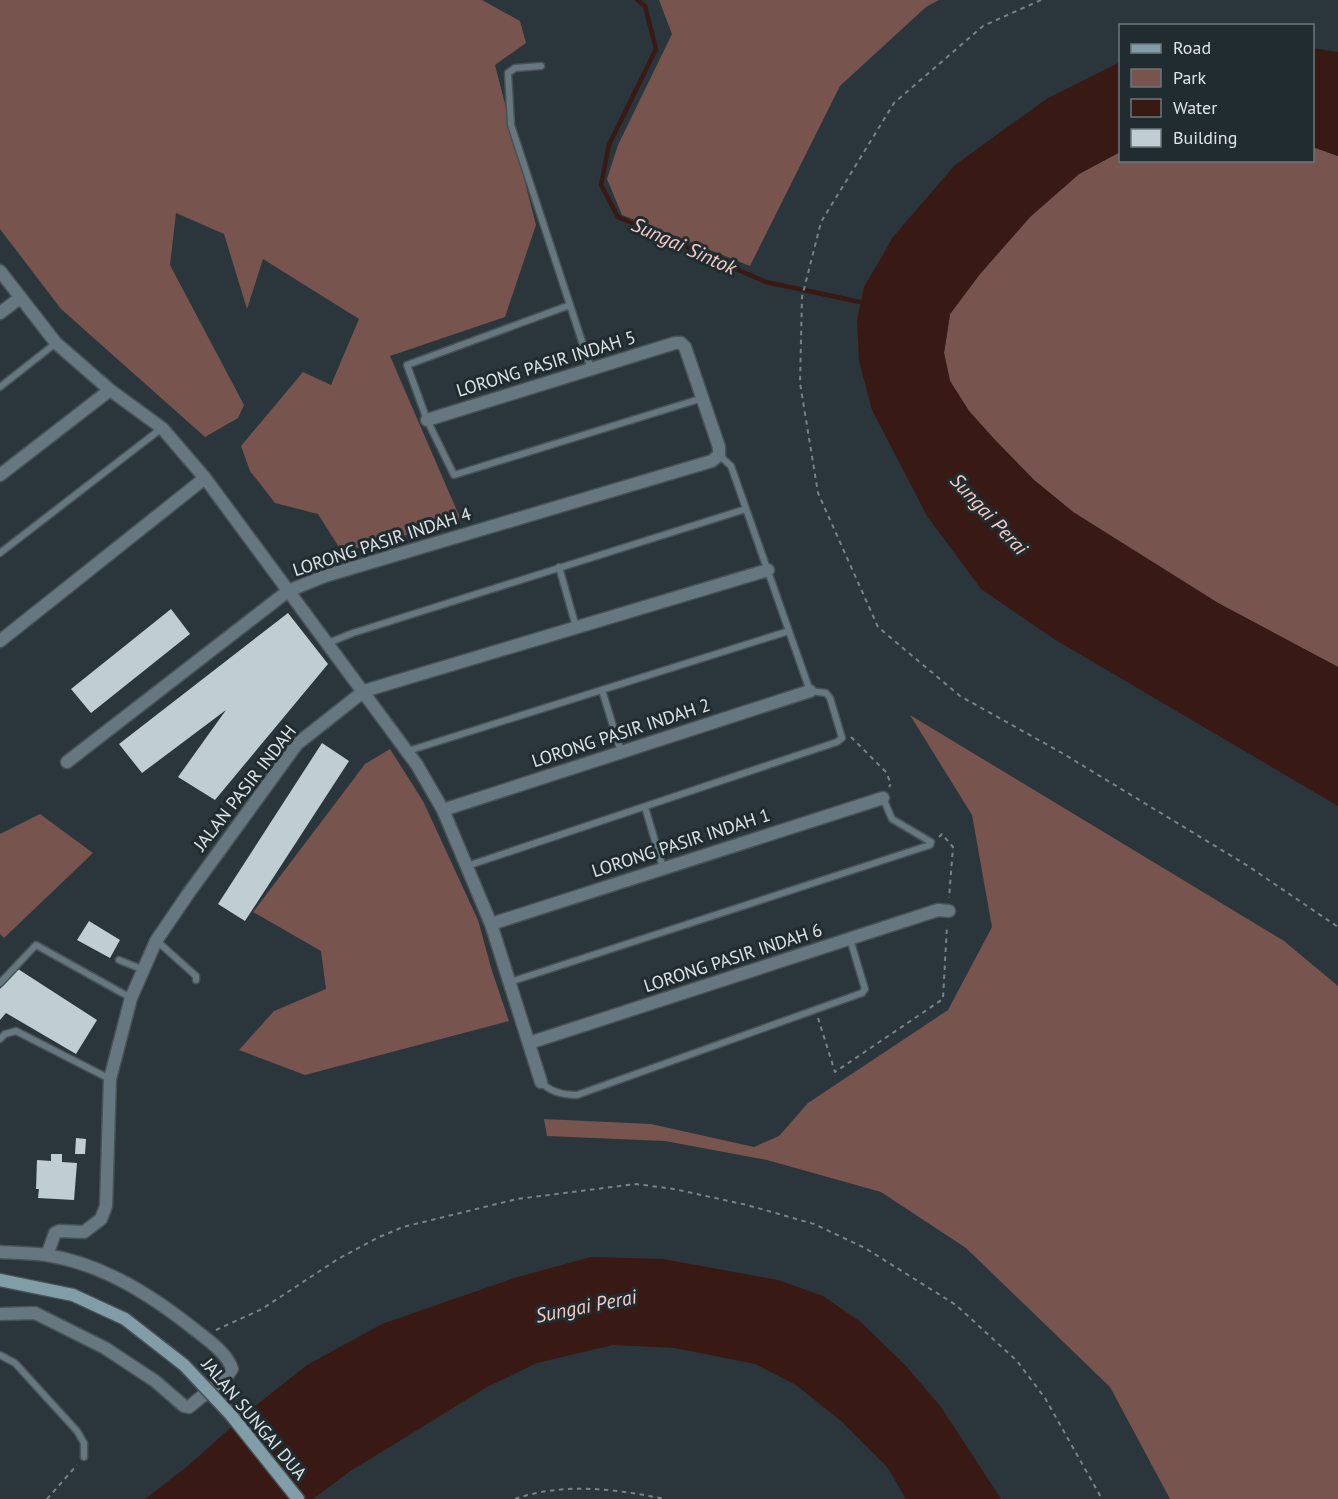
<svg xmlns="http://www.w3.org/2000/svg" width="1338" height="1499" viewBox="0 0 1338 1499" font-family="'PT Sans',sans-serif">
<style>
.green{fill:#77544d}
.water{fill:#391913}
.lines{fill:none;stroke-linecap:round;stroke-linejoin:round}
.stream{stroke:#391913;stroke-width:4.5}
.building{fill:#c0ced4}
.service-casing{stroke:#475257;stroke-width:9}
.minor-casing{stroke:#475257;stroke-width:15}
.secondary-casing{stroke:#475257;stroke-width:15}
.path{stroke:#798387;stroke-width:2;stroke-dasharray:4.5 4.5;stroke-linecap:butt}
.service{stroke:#66777f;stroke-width:6}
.minor{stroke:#66777f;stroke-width:12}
.secondary{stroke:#809da8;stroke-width:12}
.secondary-bridge-casing{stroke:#475257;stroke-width:15;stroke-linecap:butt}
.secondary-bridge{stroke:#809da8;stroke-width:12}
.labels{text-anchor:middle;stroke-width:6;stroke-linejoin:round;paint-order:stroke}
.street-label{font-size:18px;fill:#dee5e8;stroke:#212c31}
.water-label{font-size:20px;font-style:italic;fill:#f7ccc4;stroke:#212c31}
</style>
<rect width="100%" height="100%" fill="#2a363b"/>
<!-- green -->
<path class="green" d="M0,0H482L520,21L526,43L495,65L536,225L505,317L390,356L461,520L342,552L318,514L275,503L250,471L241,446L303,372L331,385L359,319L263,259L247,309L224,234L176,213L170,265L244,405L238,418L205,437L61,309L0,229Z
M659,0H939L926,7L840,86L750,266L622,215L607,179L618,145L672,34Z
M1313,147L1338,156V667L1218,603L1073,512L1034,480L995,440L969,411L950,381L944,353L950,314L980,274L1030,217L1079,174L1120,152V160H1312Z
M910,715L1284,941L1338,986V1499H1170L1110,1387L966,1248L881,1192L767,1160L665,1141L547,1136L544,1119L651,1124L754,1147L779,1136L808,1103L948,1010L992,927L972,815Z
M390,749L423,801L478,920L492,971L509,1021L305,1075L239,1050L274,1011L326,989L321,951L253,912L365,764Z
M40,814L93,853L4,938L0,934V834Z"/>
<!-- water -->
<path class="water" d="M1312,48L1338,52V156L1313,147Z
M1120,62V152L1079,174L1030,217L980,274L950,314L944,353L950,381L969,411L995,440L1034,480L1073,512L1218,603L1338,667V806L1054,639L981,589L927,516L872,410L859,361L857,320L864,287L893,237L955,165L1048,98Z
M591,1257L663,1259L778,1280L823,1296L862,1323L906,1366L941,1407L1001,1499H906L887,1467L841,1421L796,1385L755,1364L675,1348L613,1345L537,1363L487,1387L349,1472L313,1499H145L189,1465L249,1411L307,1365L382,1324L514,1278Z"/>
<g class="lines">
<!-- stream -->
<path class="stream" d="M637,0L645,6L656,49L609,145L601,185L618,217L766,282L865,303"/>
</g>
<!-- building -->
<path class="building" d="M171,609L190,634L91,713L71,689Z
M288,613L328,664L215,800L178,777L226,710L142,773L119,744Z
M322,743L349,761L245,921L218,904Z
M89,921L120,940L110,958L77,940Z
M18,969L97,1020L76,1054L6,1013L0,1020V989Z
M76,1138L86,1139L85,1154H75Z
M51,1154H62V1162L77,1163L74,1200L38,1198L39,1189H36L37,1160L51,1161Z"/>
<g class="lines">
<!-- service casing -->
<g class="service-casing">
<path id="service" d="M541,66L515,68L508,73L511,125L591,369
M570,305L407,365L427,420L454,475L703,398
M0,387L56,343
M0,553L162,428
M559,567L576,627
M328,643L353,633L746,509
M602,690L621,752
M408,751L789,631
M645,807L663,868
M467,866L837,742L842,738L830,698L826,693L810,691L731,466L719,455
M157,941L196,976V980
M119,960L144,970
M510,982L930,845L931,842L892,819L883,798
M0,983L36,945L131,998
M0,1039L5,1034L16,1031L110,1079
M541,1082C550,1092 563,1095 577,1095L862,993L865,989L850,939
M0,1355L15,1363L77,1431L84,1443V1457"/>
</g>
<!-- minor casing -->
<g class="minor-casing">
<path id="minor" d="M0,271L56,343L110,390L162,428L205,478L417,765L443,810L491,924L541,1082
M0,313L20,298
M0,475L110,390
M0,641L205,478
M67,762L288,591L325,576L712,461L719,455V447L685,347L681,343H675L427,420
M443,810L810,691
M491,924L883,798
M529,1043L938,910L949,911
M0,1252C15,1253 31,1253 46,1255C103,1264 151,1295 194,1329C207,1339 228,1354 232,1369L227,1376L189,1407L184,1406L155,1381L105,1348L35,1313L0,1314
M47,1255L55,1233L59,1231L84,1232L101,1219L106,1206L110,1079L131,998L156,941L188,894L297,744L364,691L768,570"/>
</g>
<!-- secondary casing -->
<g class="secondary-casing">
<path id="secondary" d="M0,1280L73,1295L125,1319
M231,1415L298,1499"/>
</g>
<!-- path -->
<path class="path" d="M1041,0L983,26L894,103L821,222L802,297L800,383L818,493L878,627L960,696L1062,753L1248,866L1338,927
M851,737L886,772L891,784L889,787
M939,837L942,834L953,847L949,898
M818,1018L835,1072L943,999L947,925
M216,1330L262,1309L338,1259L377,1238L403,1227L517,1199L636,1184L674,1189L747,1205L814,1224L865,1248L956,1305L1017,1361L1045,1398L1102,1499
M47,1499L77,1465
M515,1499C564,1482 615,1489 665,1499"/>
<!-- service -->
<use href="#service" class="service"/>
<!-- minor -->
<use href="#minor" class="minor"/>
<!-- secondary -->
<use href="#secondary" class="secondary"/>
<!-- secondary-bridge casing -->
<g class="secondary-bridge-casing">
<path id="secondary-bridge" d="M125,1319L184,1365L231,1415"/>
</g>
<!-- secondary-bridge -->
<use href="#secondary-bridge" class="secondary-bridge"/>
</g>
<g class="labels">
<!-- street labels -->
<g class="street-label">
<text transform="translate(546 364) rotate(-17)" y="6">LORONG PASIR INDAH 5</text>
<text transform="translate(382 542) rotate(-18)" y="6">LORONG PASIR INDAH 4</text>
<text transform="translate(621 733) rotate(-18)" y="6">LORONG PASIR INDAH 2</text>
<text transform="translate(245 788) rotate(-52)" y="6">JALAN PASIR INDAH</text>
<text transform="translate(681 843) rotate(-18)" y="6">LORONG PASIR INDAH 1</text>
<text transform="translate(733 958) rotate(-18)" y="6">LORONG PASIR INDAH 6</text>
<text transform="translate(254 1419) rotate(50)" y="6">JALAN SUNGAI DUA</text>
</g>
<!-- water labels -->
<g class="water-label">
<text transform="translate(684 246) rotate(24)" y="7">Sungai Sintok</text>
<text transform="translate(989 514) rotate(47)" y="7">Sungai Perai</text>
<text transform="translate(586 1306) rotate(-11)" y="7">Sungai Perai</text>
</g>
</g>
<!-- legend -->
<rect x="1119" y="24" width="195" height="138" fill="#212c31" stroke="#6d767a" stroke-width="1.5"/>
<rect x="1131" y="44" width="30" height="9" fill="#809da8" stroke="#6d767a" stroke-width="1.5"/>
<text x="1173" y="54" font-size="18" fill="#dee5e8">Road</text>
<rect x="1131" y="69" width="30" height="18" fill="#77544d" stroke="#6d767a" stroke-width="1.5"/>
<text x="1173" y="84" font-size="18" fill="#dee5e8">Park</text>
<rect x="1131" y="99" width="30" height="18" fill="#391913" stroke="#6d767a" stroke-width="1.5"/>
<text x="1173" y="114" font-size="18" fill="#dee5e8">Water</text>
<rect x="1131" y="129" width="30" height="18" fill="#c0ced4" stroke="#6d767a" stroke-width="1.5"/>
<text x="1173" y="144" font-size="18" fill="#dee5e8">Building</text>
</svg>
